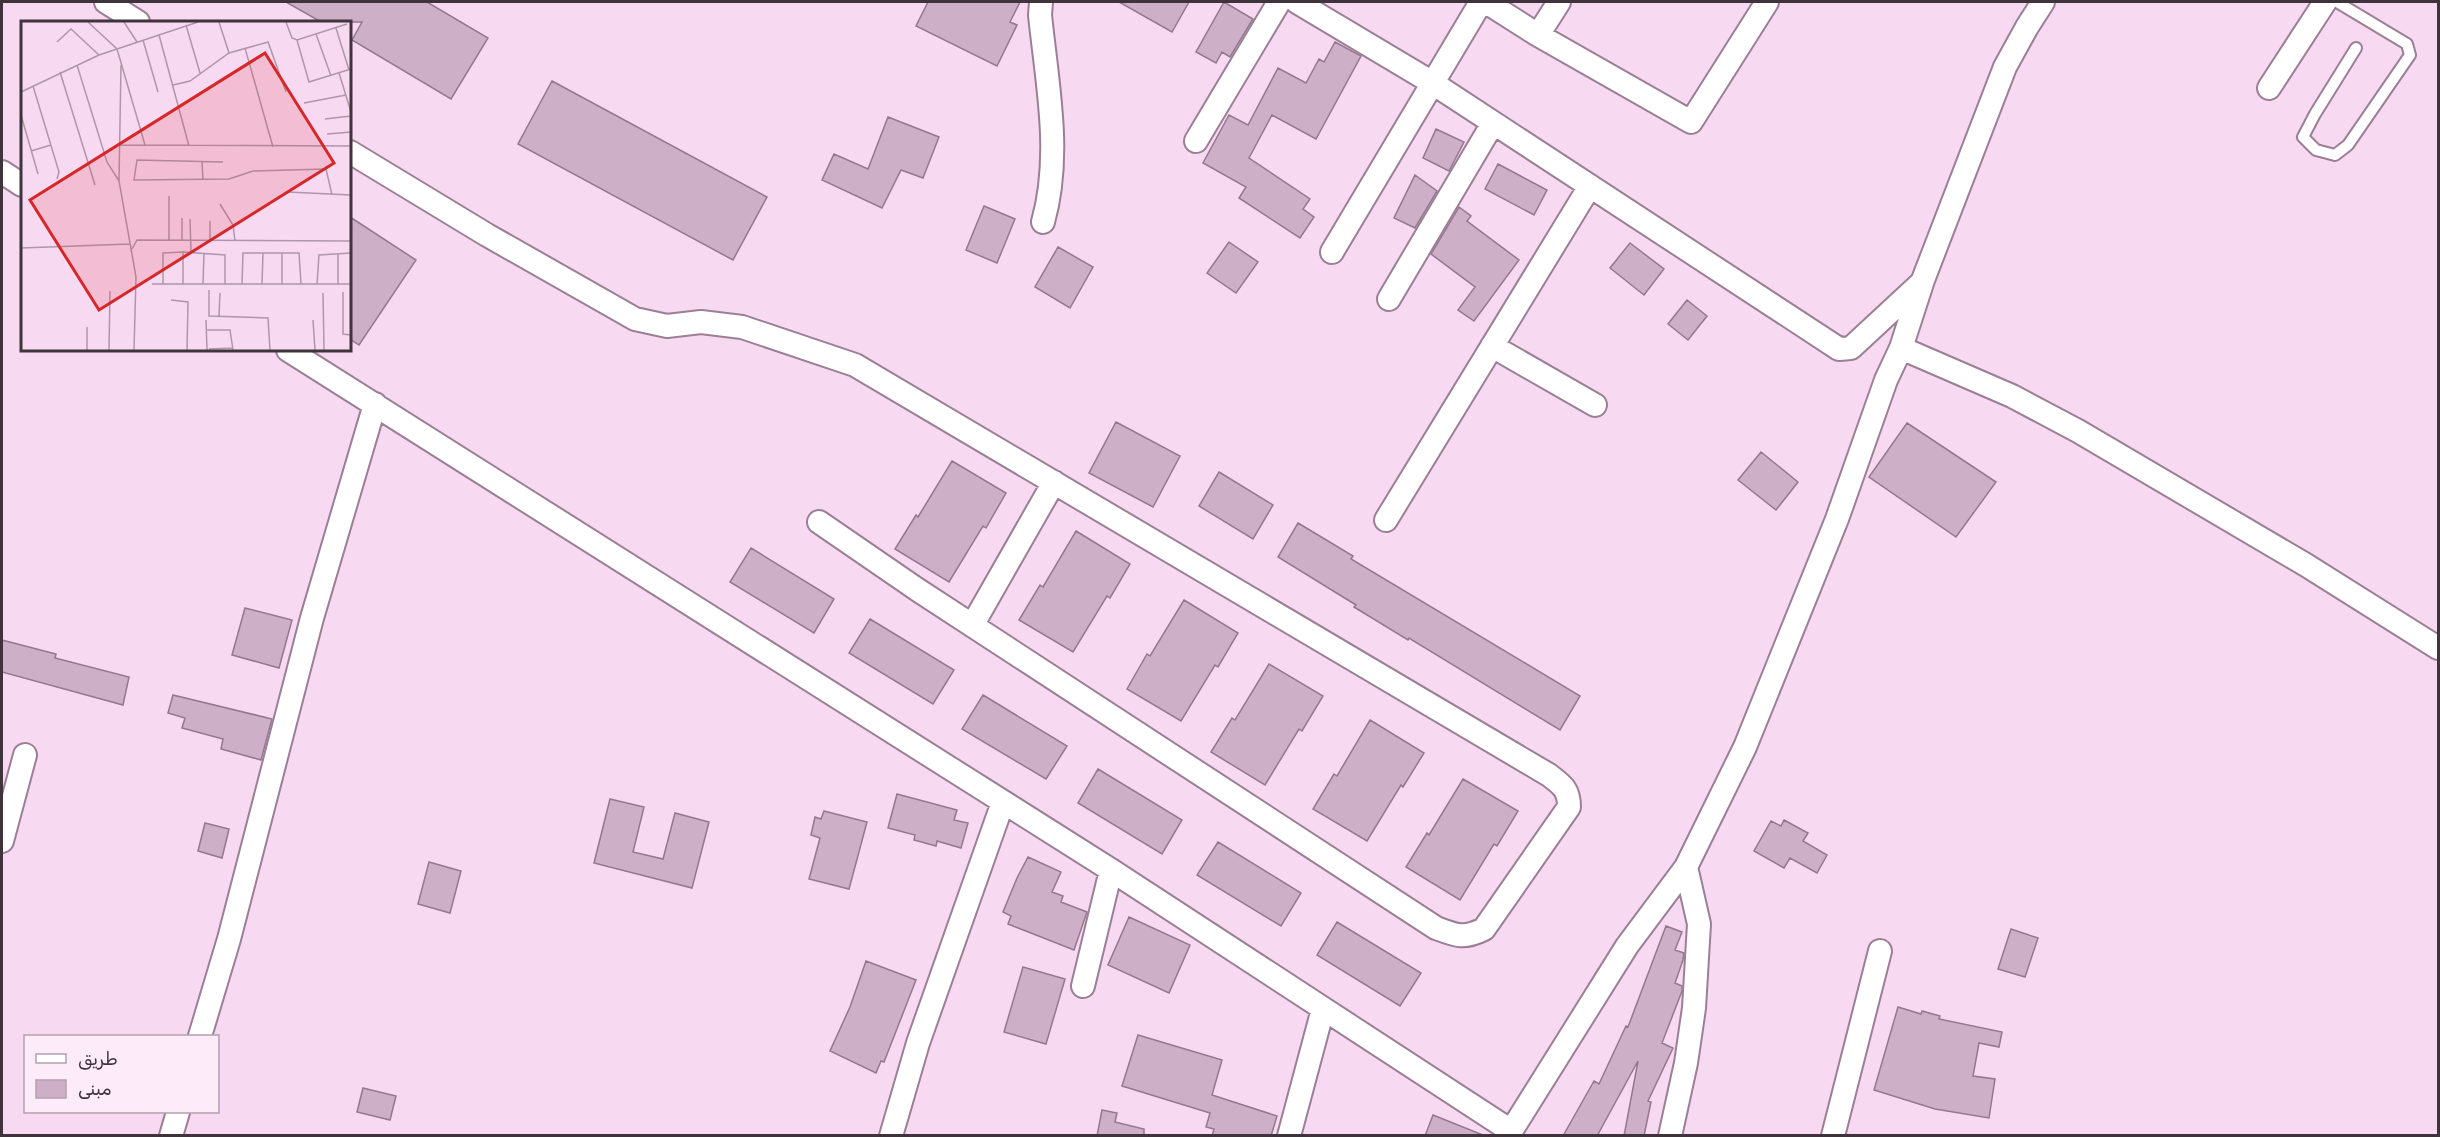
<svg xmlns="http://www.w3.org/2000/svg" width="2440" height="1137" viewBox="0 0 2440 1137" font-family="Rubik,Vazirmatn,sans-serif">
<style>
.building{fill:#cdb0c7;stroke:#93788e;stroke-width:1.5}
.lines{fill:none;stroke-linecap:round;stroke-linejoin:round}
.lane-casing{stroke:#9b7f95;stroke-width:14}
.street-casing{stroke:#9b7f95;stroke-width:26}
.lane{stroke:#fff;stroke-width:10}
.street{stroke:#fff;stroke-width:22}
.inset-road{fill:none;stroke:#ae97a9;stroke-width:1.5}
.view{fill:#d62828;fill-opacity:0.15;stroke:#d62828;stroke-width:3}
.inset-edge{fill:none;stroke:#3f333c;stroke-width:3}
</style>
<rect width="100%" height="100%" fill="#f8d9f2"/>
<!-- building -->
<path class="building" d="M286,2H427L488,38L451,99L352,40L362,22H321Z
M928,2H1020L1010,22L1017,25L997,66L916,26Z
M1119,2H1189L1172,32Z
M1224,2L1253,19L1230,57L1222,52L1216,63L1196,52Z
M1335,42L1361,56L1316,139L1272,115L1249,158L1310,199L1303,209L1314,217L1300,238L1239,198L1246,187L1203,163L1229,115L1248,125L1278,68L1306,83L1319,59L1324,62Z
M552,81L767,197L733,260L518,144Z
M888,117L939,137L923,178L901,170L882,208L822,180L834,154L868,169Z
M1436,129L1464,142L1449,171L1423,158Z
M1498,164L1547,190L1534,215L1485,189Z
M1415,175L1437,191L1415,228L1394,218Z
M984,206L1015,219L997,263L966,250Z
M1459,207L1471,216L1467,221L1519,260L1474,321L1458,310L1475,287L1431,254Z
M350,217L416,260L359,345L350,339Z
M1229,242L1258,262L1236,293L1207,273Z
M1630,243L1664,269L1644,295L1610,268Z
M1058,247L1093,267L1070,308L1035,287Z
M1687,300L1707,316L1688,340L1668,324Z
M1116,422L1180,456L1153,507L1089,473Z
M1907,423L1996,482L1956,537L1869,477Z
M1761,452L1798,482L1776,510L1738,480Z
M952,461L1006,493L986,528L983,526L949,582L895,549L916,515L918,517Z
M1219,472L1273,505L1253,539L1199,506Z
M1298,523L1353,556L1351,559L1580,696L1560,730L1409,638L1408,640L1354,607L1356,605L1278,557Z
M1076,531L1130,564L1110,598L1107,596L1073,652L1019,620L1040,585L1043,587Z
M751,548L834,599L814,633L730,582Z
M1184,600L1238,633L1218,667L1215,665L1181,721L1127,689L1147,654L1150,656Z
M245,608L292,620L279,668L232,655Z
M870,619L954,670L933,704L849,653Z
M2,640L56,654L55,658L129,677L123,705L2,672Z
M1269,664L1323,696L1302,731L1299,729L1265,785L1211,752L1232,718L1235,720Z
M173,695L272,719L261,760L221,749L223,739L182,728L185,718L168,713Z
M983,695L1067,746L1046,779L962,729Z
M1370,720L1424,753L1403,787L1401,785L1367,841L1313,809L1334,774L1337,776Z
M1098,769L1182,820L1162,854L1078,803Z
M1463,779L1518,811L1497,846L1494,844L1460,900L1406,867L1427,833L1429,835Z
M897,794L957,810L954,820L968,823L961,848L937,841L936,846L914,840L915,835L888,828Z
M610,799L644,807L633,852L663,859L675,813L709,822L692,888L594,863Z
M824,811L867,822L849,889L809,879L820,838L811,835L815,817L821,819Z
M1784,820L1808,833L1803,841L1827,855L1817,873L1790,858L1784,868L1754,851L1771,821L1781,826Z
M205,823L229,829L222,858L198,851Z
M1218,842L1301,893L1281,926L1197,875Z
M1028,857L1061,872L1052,892L1063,896L1061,902L1087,912L1074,950L1008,924L1011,916L1003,912L1017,878Z
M429,862L461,871L450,913L418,904Z
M1129,917L1190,945L1169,993L1108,965Z
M1337,922L1421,973L1400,1006L1317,955Z
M1666,926L1682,932L1675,950L1684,953L1683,960L1675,983L1682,986V991L1662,1043L1673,1048L1648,1101L1651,1102L1644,1136H1624L1638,1061L1597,1136H1563L1594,1081L1599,1084L1626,1026L1628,1027Z
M2011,929L2038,938L2025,977L1998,969Z
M866,961L916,980L884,1062L881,1061L876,1073L830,1051L850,1007Z
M1023,967L1065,979L1046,1044L1004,1032Z
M1898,1007L1921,1014L1922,1011L1940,1016L1939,1019L2002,1032L1999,1047L1979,1043L1973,1076L1995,1079L1989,1118L1935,1109L1874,1090Z
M1138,1035L1222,1060L1212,1095L1277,1116L1271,1136H1212L1214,1129L1206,1127L1210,1113L1122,1086Z
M363,1088L396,1096L390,1120L357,1112Z
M1102,1110L1117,1113L1115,1122L1144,1129V1136H1097Z
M1433,1115L1483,1135L1482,1136H1425Z"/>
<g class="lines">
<!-- lane casing -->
<g class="lane-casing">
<path id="lane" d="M2337,2L2407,44L2410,55L2348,145L2335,155L2316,150L2303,137L2315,114L2356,48"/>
</g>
<!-- street casing -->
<g class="street-casing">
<path id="street" d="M106,2L138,22
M1041,2L1040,15C1047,83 1062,155 1043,222
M1297,2L1431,82L1839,349L1851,348L1920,284
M1486,2L1538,35
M1559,2L1538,35L1691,122L1767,2
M2269,88L2325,2
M1196,141L1279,2
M350,152L487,235L635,319L667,326L701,322L742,327L855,365L1549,775C1562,785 1569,789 1569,807L1484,929C1464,939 1457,936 1436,928L918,590L819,522
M2,172L22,185
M1332,252L1481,2
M1389,299L1493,123
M1492,346L1595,405
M1901,348L2012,396L2078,431L2306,565L2438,648
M288,350L1111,870L1511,1131
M1386,520L1590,186
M973,624L1054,482
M2,841L25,755
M1083,986L1111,870
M200,1036L229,939L312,618L375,404
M171,1136L178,1112
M891,1136L918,1043L1003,802
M1289,1136L1323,1009
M1508,1136L1627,946L1686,867L1745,747L1837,519L1886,380L1901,348L1923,280L2005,67L2027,27L2043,2
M1670,1136L1686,1063L1694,1008L1699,924L1686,867
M1833,1136L1880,951"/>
</g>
<!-- lane -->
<use href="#lane" class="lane"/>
<!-- street -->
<use href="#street" class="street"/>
</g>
<!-- overview -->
<g transform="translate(21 21)">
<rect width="330" height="330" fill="#f8d9f2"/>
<path class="inset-road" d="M67,1L96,28L124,124M103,1L116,21M198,1L208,32M265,1L271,17L276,19L326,3M165,4L179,52M315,7L328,49M295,13L310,55M138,14L168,125M122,19L137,71M276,19L288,61L330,48M36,21L50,8L78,34M224,27L252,126M56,44L86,141L98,160M100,44L98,160L115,256L113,329M39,51L74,164M318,52L330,91M152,64L169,60L208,32L247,21L265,71M12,65L38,151L36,158M0,71L78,34L177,1M283,82L325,74M0,94L17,153M304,98L330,95M306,113L330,111M99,124L330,125M10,130L30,124M181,140L182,159M202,141L116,139L113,159L208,158L232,150L305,148L311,174M267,171L330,174M148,175V220M199,183L212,204L214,220M161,197V220M169,198L170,231M189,200V220M0,227L109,223M111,228L116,219L330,220M162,231L204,234V263M131,263H330M142,263V232L162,231V263M182,263L183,232M221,263L222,232H278L280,263M241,263L242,232M261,263V232M296,263L298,234L330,232M317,263V232M188,269V295L247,297L249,329M322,271V313L330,314M302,272L303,329M150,279L167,281L166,329M198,295L199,272M185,299L186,329M292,299L294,329M185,309H209L212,329M188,328L212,327M66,329V306M88,329L89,270"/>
<path class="view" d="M244,32L313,142L78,289L9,179Z"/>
<rect width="330" height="330" class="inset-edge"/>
</g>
<!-- border -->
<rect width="2440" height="1137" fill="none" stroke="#3f333c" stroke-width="6"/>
<!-- legend -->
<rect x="24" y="1035" width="195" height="78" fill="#feebfa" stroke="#b2a1ae" stroke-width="1.5"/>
<rect x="36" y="1054" width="30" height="9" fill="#ffffff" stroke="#b2a1ae" stroke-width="1.5"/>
<text x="78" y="1065" font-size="18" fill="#3f333c">طريق</text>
<rect x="36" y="1080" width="30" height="18" fill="#cdb0c7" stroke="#b2a1ae" stroke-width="1.5"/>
<text x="78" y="1095" font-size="18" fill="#3f333c">مبنى</text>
</svg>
